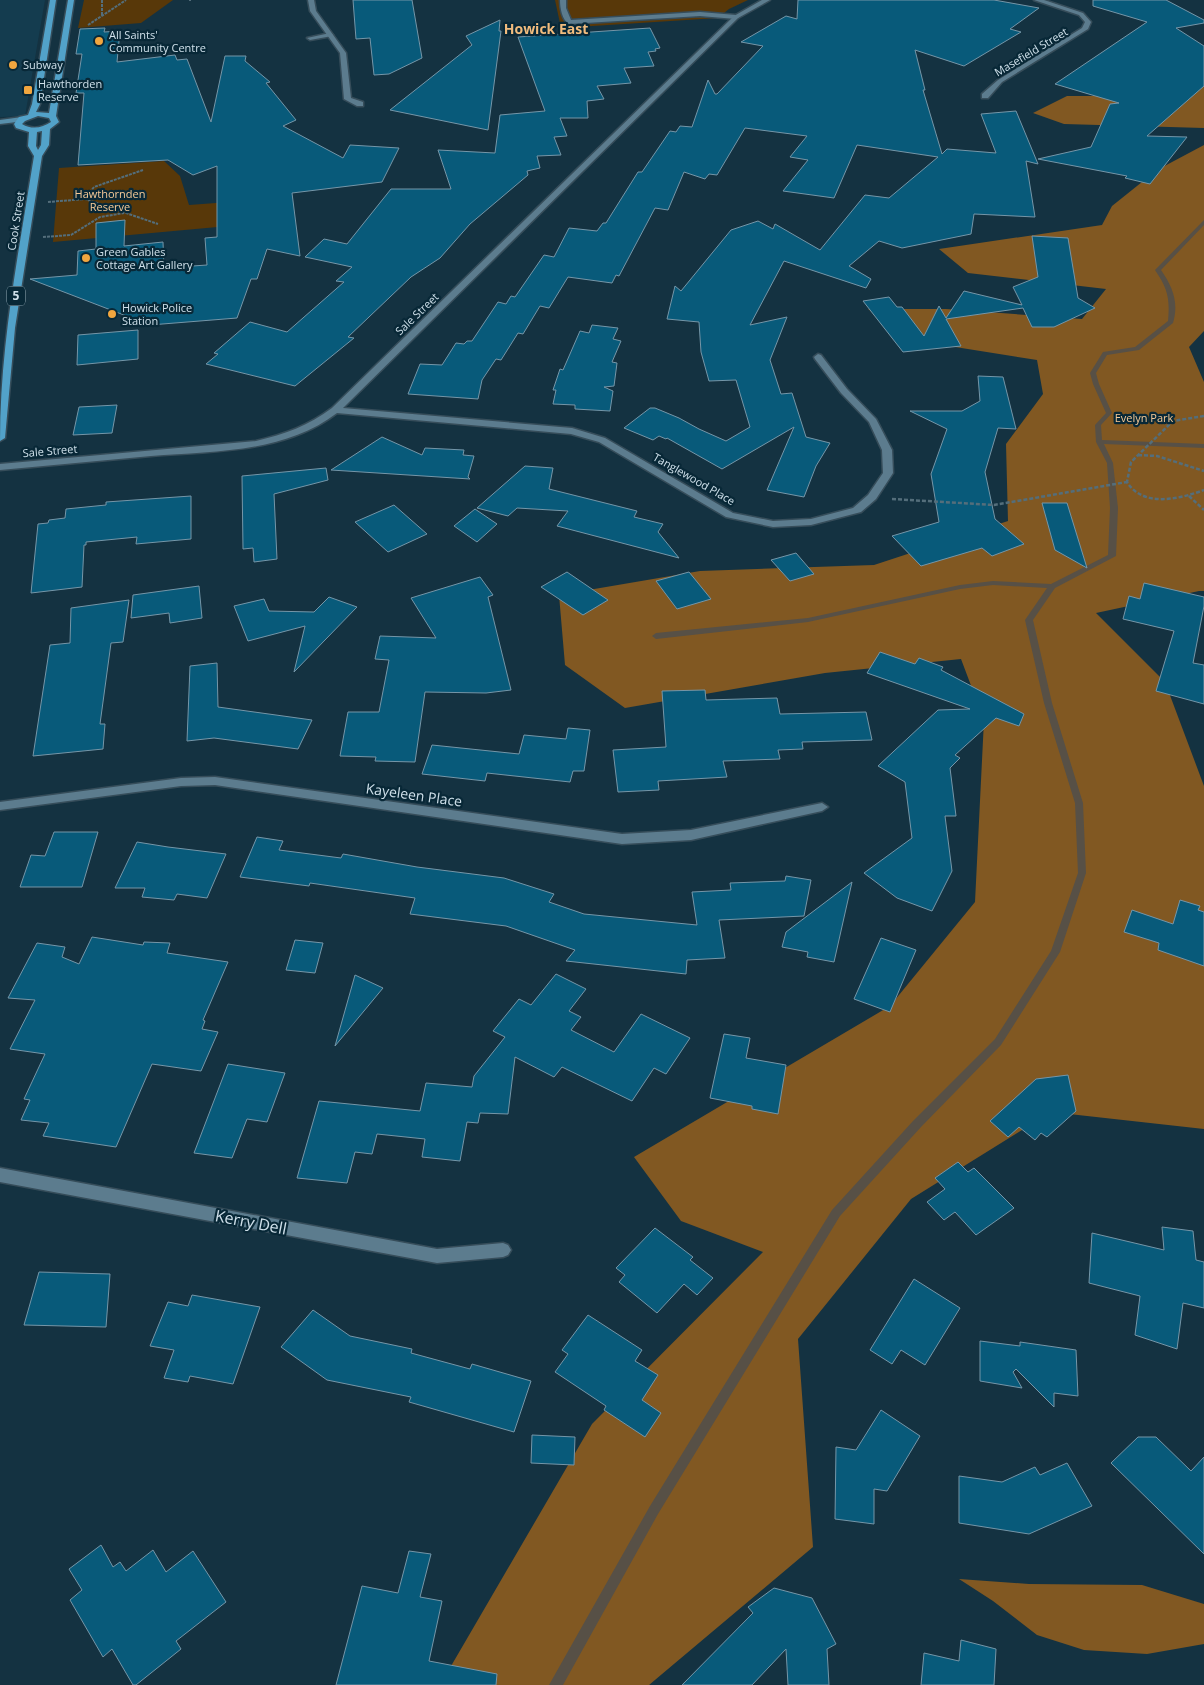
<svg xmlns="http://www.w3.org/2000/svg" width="1204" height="1685" viewBox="0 0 1204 1685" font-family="'Open Sans',sans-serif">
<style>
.built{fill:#143c4f}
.green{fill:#583809}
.forest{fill:#815822}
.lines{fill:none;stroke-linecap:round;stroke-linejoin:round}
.stream{fill:#575046;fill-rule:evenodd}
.building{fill:#085a7a;stroke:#7596a8}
.lane-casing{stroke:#364d5a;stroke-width:3}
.street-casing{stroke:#364d5a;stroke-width:3}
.secondary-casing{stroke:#364d5a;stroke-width:3}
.primary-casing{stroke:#364d5a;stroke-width:3}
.path-far1{stroke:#546e7b;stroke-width:2;stroke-dasharray:3 1;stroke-linecap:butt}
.path{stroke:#546e7b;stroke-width:2.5;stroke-dasharray:4 2;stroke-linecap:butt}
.lane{fill:#5c7c8e;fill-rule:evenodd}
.street{fill:#5c7c8e;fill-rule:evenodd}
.secondary{fill:#578fab;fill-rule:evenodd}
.primary{fill:#52a2c9;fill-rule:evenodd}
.poi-dot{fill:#f1a63f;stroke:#082837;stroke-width:2}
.labels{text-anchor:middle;stroke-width:4.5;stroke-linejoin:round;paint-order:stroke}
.far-poi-label{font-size:11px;fill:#cfe0ea;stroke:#082837;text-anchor:start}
.far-street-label{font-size:11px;fill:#cfe0ea;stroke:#082837}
.far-park-label{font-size:11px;fill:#f6ca97;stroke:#082837}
.shield{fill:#082837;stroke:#93a9b4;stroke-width:1}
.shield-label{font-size:12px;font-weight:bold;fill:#cfe0ea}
.far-quarter-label{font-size:14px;font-weight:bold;fill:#f1bc7e;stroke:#082837}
.street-label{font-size:14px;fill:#cfe0ea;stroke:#082837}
.near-street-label{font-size:16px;fill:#cfe0ea;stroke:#082837}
</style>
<rect width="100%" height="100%" fill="#143241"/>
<!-- built -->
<path class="built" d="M0,0H45L25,116L0,117Z"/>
<!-- green -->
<path class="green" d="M84,0H173L141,23L78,28Z
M555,0H748L729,9L718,18L561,28Z
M164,161L180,176L189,205L282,198L295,220L53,242L59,168Z"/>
<!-- forest -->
<path class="forest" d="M1204,82V128L1064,124L1033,113L1067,96H1134Z
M1204,145V331L1189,347L1204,382V591H1199L1096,613L1165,682L1204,786V1129L1051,1112L911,1199L798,1339L813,1547L649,1685H440L592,1424L763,1252L681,1221L634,1157L890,1006L975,902L984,720L961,659L825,673L625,708L565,665L559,595L700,571L874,565L1008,521L1006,444L1043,394L1037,360L905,339L868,309H946L1082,319L1106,289L968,273L939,249L1102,225L1112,206L1157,170Z
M959,1579L1029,1584L1142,1585L1204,1604V1644L1147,1654L1084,1650L1037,1635L993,1601Z"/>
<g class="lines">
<!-- stream -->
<path class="stream" d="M1204,220V225L1161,270C1173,287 1179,303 1173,323L1139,350L1107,355L1096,373L1099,384L1112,413L1101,425L1102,440L1204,444V448L1104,444L1113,463L1118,508L1116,556L1055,588L1033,620L1052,703L1083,803L1086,873L1060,952L1001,1045L921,1127L840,1216L658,1514L563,1685H549L650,1506L832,1210L913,1121L995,1039L1051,951L1078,873L1075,803L1044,703L1025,620L1047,588L993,585L960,589L808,622L656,639L652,636L656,633L808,618L960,585L993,581L1051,584L1108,555L1110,508L1107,463L1096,442L1095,425L1106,413L1093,384L1090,373L1103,352L1135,347L1168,321C1170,299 1168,289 1155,270Z"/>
</g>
<!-- building -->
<path class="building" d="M353,0H412L422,58L389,74L374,75L370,38L356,39Z
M798,0H994L1039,8L1010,29L1021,32L964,66L915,50L925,90H923L942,154L947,149L996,153L981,114L1016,111L1038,164L1026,161L1035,217L974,214L971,234L902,248L879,241L849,266L871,279L866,288L784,261L750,325L787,317L770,360L781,394L792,393L806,437L830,443L816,466L804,497L767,490L794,427L722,469L667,438L666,439L659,436L653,440L624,428L650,408H655L679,418L699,429L726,441L750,427L736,380L709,381L701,352L699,322L667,319L675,286L681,291L731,230L758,221L773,229L775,224L820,250L865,195L889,198L938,157L857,145L834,198L783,191L808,160L790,157L807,136L745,128L717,175L709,174L705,179L684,172L668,210L655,208L619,276L616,275L612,283L568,277L549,308L540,306L523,334L518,333L501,360L496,359L482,380L478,399L408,394L420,364L442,365L456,343L464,344L467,341H472L498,302L506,304L511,296L515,297L544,255L554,257L569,228L597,231L603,223H606L638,172H642L670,131L676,132L680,126L692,127L708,80L715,94H717L763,46L741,42L786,16L797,19Z
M1093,0H1166L1204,20V23L1176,28L1204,46V86L1147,136L1187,137L1150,184L1125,178L1127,176L1038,159L1091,147L1110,104L1119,103L1055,84L1147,22L1093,6Z
M500,20L499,31H501L488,130L390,110L472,45L466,36Z
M105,28L104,32L120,31L117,62L175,55L177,60L187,59L211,122L225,56H246L245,61L270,82L266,83L296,120L283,126L343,158L350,145L399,148L382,182L292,193L300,256L267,249L257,279H251L237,318L150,325L30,279L77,275L78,251L96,249V223L125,220L124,246L163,242L164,268L207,265L205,238L217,237V166L193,175L168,160L78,165L84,93H76L82,54H76L80,29Z
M650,28L660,48L655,49L656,51L648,52L654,66L624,68L631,83L597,86L604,99L587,101L588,118H560L567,136L554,137L561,155L537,156L540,168L527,171L528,175L470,224L440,258L411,277L348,337L354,338L295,386L206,364L218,354L214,353L250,322L287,332L344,282L336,281L352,267L305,257L324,239L347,244L391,189H451L438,150L495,153L500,115L545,111L518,37Z
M1032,236L1068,238L1078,298L1095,308L1054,327H1032L1023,308L946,319L961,346L903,352L863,301L889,297L897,307H902L924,336L939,306L946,318L964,291L1022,305L1013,287L1038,277Z
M592,325L618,328L613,339L621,341L612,362L617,363L614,386L604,387L613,391L610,411L575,409V405L553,404L556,390H553L560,369L563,370L580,331L589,333Z
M138,330V359L77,365L78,335Z
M978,376L1003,377L1016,429L998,428L985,472L995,519L1024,544L992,556L982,548L921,566L892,536L939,522L931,474L947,429L910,411H962L980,401Z
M117,405L112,433L73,435L79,407Z
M382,437L422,455L425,448L464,450L463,455L474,456L468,477L470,479L331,470Z
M525,466L553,468L549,489L637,511L634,517L663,524L658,532L679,558L557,526L568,511L517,508L508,516L477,508Z
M326,468L328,480L274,494L277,559L254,562L253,548L243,549L242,476Z
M191,496V539L136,544L137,537L86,542V545H84L82,587L31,593L38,524L48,523L49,520L65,518L66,509L106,505V502Z
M1042,503H1067L1087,568L1055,550Z
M394,505L427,534L388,552L355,522Z
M475,509L497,524L477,542L454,526Z
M796,553L814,574L790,581L771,560Z
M567,572L608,600L583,615L541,587Z
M689,572L711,599L677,609L656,581Z
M480,577L493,595L488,597L511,690L486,693L425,692L415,762L375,761L376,757L340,756L348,712H379L389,660L375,659L380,636L436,638L411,598Z
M1144,583L1204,597V606L1193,663L1204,665V704L1156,691L1174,631L1123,619L1129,596L1140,599Z
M199,586L202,618L170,623L169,613L131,618L133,595Z
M329,597L357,607L294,672L305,626L248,641L234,606L264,599L269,611L314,612Z
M129,600L123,642L111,643L100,724H105L103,749L33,756L50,645L70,643L71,608Z
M880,652L915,664L919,658L943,667L941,670L1024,714L1019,726L996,718L955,755L960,758L950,768L956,816H945L952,871L932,911L897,898L864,873L912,838L905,782L878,766L938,710L970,709L867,673Z
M217,663L218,707L312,720L298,749L214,738L187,741L190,666Z
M705,690L706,700L777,698L780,714L866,712L872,740L802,742L803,749L778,750L780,759L723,761L727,777L658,781L659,790L618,792L613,750L666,747L662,691Z
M568,728L590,730L584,771H573L570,782L487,773L485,781L422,774L432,745L519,754L524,735L566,739Z
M54,832H98L82,887H20L31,855L45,856Z
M257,837L283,841L279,850L341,858L343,854L417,867L504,878L554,894L549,902L584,914L697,925L692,892L731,890L730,883L785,881L786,876L811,880L804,916L719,920L725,958L687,960L686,974L566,961L575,950L506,926L410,914L415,898L310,883L309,886L240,877Z
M137,842L168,847L226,854L207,898L177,894L174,900L142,897L145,888H115Z
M852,882L834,962L807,957L808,952L782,947L786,932Z
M1180,900L1200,906L1198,910L1204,912V966L1158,950L1159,943L1124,932L1132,910L1173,924Z
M92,937L143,945L144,942L170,943L167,953L228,962L203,1020L205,1021L202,1029L218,1032L201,1071L152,1064L116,1147L43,1136L49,1123L21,1120L30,1100L24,1099L45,1054L10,1049L35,1000L8,998L37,943L65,947L62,957L79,964Z
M881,938L916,950L890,1012L854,999Z
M295,940L323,943L315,973L286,970Z
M556,974L586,989L569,1011L581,1017L571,1030L614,1052L641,1014L690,1038L666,1074L654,1068L632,1101L562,1067L554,1077L515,1057L508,1114L480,1113L478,1123L467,1122L460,1161L422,1157L425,1139L377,1134L372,1154L355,1152L347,1183L297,1178L319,1101L420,1111L426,1083L472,1087L474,1076L505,1037L493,1031L519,999L531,1005Z
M355,975L383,988L335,1046Z
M724,1034L750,1038L746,1058L786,1065L778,1114L752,1109V1106L710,1098Z
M228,1064L285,1073L267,1122L247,1119L232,1158L194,1153Z
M1068,1075L1076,1111L1047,1137L1041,1133L1035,1140L1019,1127L1008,1137L990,1121L1036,1079Z
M958,1162L968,1172L974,1168L1014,1208L976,1235L955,1212L944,1220L927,1202L945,1189L935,1178Z
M1162,1227L1193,1231L1196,1260L1204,1262V1308L1183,1303L1177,1349L1135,1335L1140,1296L1089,1283L1092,1233L1164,1250Z
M655,1228L693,1257L690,1260L713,1278L697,1295L684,1284L657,1313L619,1282L625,1275L616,1268Z
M39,1272L110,1274L106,1327L24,1325Z
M914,1279L960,1308L925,1365L901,1350L892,1364L870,1350Z
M192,1295L260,1307L233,1384L190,1376L188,1382L164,1378L174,1350L150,1346L168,1302L188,1306Z
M313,1310L350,1336L412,1349L411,1353L470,1369L472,1364L531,1381L514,1432L409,1402L411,1397L327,1380L281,1347Z
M588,1315L642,1350L635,1361L658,1375L642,1400L661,1413L645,1437L604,1410L606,1406L555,1372L568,1354L562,1350Z
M980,1341L1020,1346V1342L1076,1350L1078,1396L1054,1393V1407L1016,1369L1013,1372L1022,1388L980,1381Z
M881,1410L920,1436L887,1491L874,1489V1524L835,1519L836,1447L856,1450Z
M532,1435L575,1437L574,1465L531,1463Z
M1138,1437H1156L1191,1471L1204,1457V1554L1111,1463Z
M1067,1463L1092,1506L1029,1534L959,1523V1476L1002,1482L1035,1467L1040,1475Z
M101,1545L113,1567L120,1562L126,1571L153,1550L166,1572L193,1551L226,1602L176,1641L181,1649L136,1685H133L112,1649L103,1657L70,1600L82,1590L69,1569Z
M409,1551L431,1554L420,1597L442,1601L429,1661L497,1674L496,1685H336L362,1586L398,1593Z
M774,1588L812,1598L836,1644L827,1649L829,1685H788L786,1649L752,1685H682L753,1613L748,1607Z
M961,1640L996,1649L994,1685H921L924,1653L959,1661Z"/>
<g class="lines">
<!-- lane casing -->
<g class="lane-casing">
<path id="lane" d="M560,0H566V8L571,20L700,12L736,15L739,17L736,19L700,16L569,24C562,20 560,8 560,0Z
M330,33L333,35L332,36L310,40L307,38Z"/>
</g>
<!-- street casing -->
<g class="street-casing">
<path id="street" d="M308,0H314L316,11L346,53L351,98L363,102V106H357L344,99L340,53L310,11Z
M762,0H770L738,18L343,408L572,428L605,438L733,513L773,521L811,519L853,508L868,495L883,473L882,450L869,422L841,393L815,359L814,357L818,354L821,355L847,389L876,419L892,450L893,473L876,499L861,512L811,525L773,527L726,517L599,442L571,434L337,413C285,453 214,451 151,456C101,461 50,465 0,470V464L256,441C285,434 308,426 332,408L734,16Z
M1034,0H1044L1083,13L1091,22L1088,29L1002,82L988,98H982V94L998,80L1082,28L1085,22L1079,15Z
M215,777L622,834L691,830L822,803L828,807L822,811L691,840L622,844L215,785L181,786L0,810V802L181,778Z
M0,1168L437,1249L503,1243L508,1245L511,1250L508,1255L503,1257L437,1263L0,1182Z"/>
</g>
<!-- secondary casing -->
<g class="secondary-casing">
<path id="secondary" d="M22,117L26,119L25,121L0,124V120Z"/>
</g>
<!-- primary casing -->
<g class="primary-casing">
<path id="primary" d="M50,0H56L40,104L36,112L49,113L68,0H74L56,116L59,122L50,129L49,145L42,156L15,328L5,438L0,441C0,344 19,251 34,156L28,146L29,132L16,128L14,124L19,117L28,115L32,104ZM38,116L49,118L51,122C42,128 32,130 22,124L25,121ZM42,131L41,145L38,150L36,146L37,132Z"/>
</g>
<!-- path-far1 -->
<path class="path-far1" d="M102,0V15
M189,0H191
M88,25L126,0
M85,199L94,187L143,170
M48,202L85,199L158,224
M43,237L71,235L100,217L124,213"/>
<!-- path -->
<path class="path" d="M1204,416L1173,421L1131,462L1127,482C1143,508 1180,499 1204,490
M1138,455L1157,456L1204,471
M1189,496L1204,510
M892,499L994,505L1127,482"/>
<!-- lane -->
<use href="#lane" class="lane"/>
<!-- street -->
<use href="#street" class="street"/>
<!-- secondary -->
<use href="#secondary" class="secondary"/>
<!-- primary -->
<use href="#primary" class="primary"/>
</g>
<!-- markers -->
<g class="poi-dot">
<circle cx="99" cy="41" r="5"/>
<circle cx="13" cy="65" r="5"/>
<rect x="23" y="85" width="10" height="10" rx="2.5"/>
<circle cx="86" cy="258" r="5"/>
<circle cx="112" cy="314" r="5"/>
</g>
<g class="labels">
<!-- far-poi labels -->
<g class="far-poi-label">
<text x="109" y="39">All Saints'<tspan x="109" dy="13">Community Centre</tspan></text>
<text x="23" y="69">Subway</text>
<text x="38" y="88">Hawthorden<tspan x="38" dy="13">Reserve</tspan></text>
<text x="96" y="256">Green Gables<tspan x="96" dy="13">Cottage Art Gallery</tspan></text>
<text x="122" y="312">Howick Police<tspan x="122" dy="13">Station</tspan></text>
</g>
<!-- far-street labels -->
<g class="far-street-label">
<text transform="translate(1031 52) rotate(-31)" y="4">Masefield Street</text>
<text transform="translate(16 221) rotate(-81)" y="4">Cook Street</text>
<text transform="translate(417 314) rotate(-44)" y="4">Sale Street</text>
<text transform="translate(50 451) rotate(-5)" y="4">Sale Street</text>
<text transform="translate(694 479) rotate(30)" y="4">Tanglewood Place</text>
</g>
<!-- far-park labels -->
<g class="far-park-label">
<text x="110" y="198">Hawthornden<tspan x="110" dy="13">Reserve</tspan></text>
<text x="1144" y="422">Evelyn Park</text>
</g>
<!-- shield labels -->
<rect class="shield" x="7" y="286.5" width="18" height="19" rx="4"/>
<g class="shield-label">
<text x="16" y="300">5</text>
</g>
<!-- far-quarter labels -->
<g class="far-quarter-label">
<text x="546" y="34">Howick East</text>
</g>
<!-- street labels -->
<g class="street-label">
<text transform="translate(414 795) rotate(8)" y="5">Kayeleen Place</text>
</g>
<!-- near-street labels -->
<g class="near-street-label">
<text transform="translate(251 1222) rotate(11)" y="6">Kerry Dell</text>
</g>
</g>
</svg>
